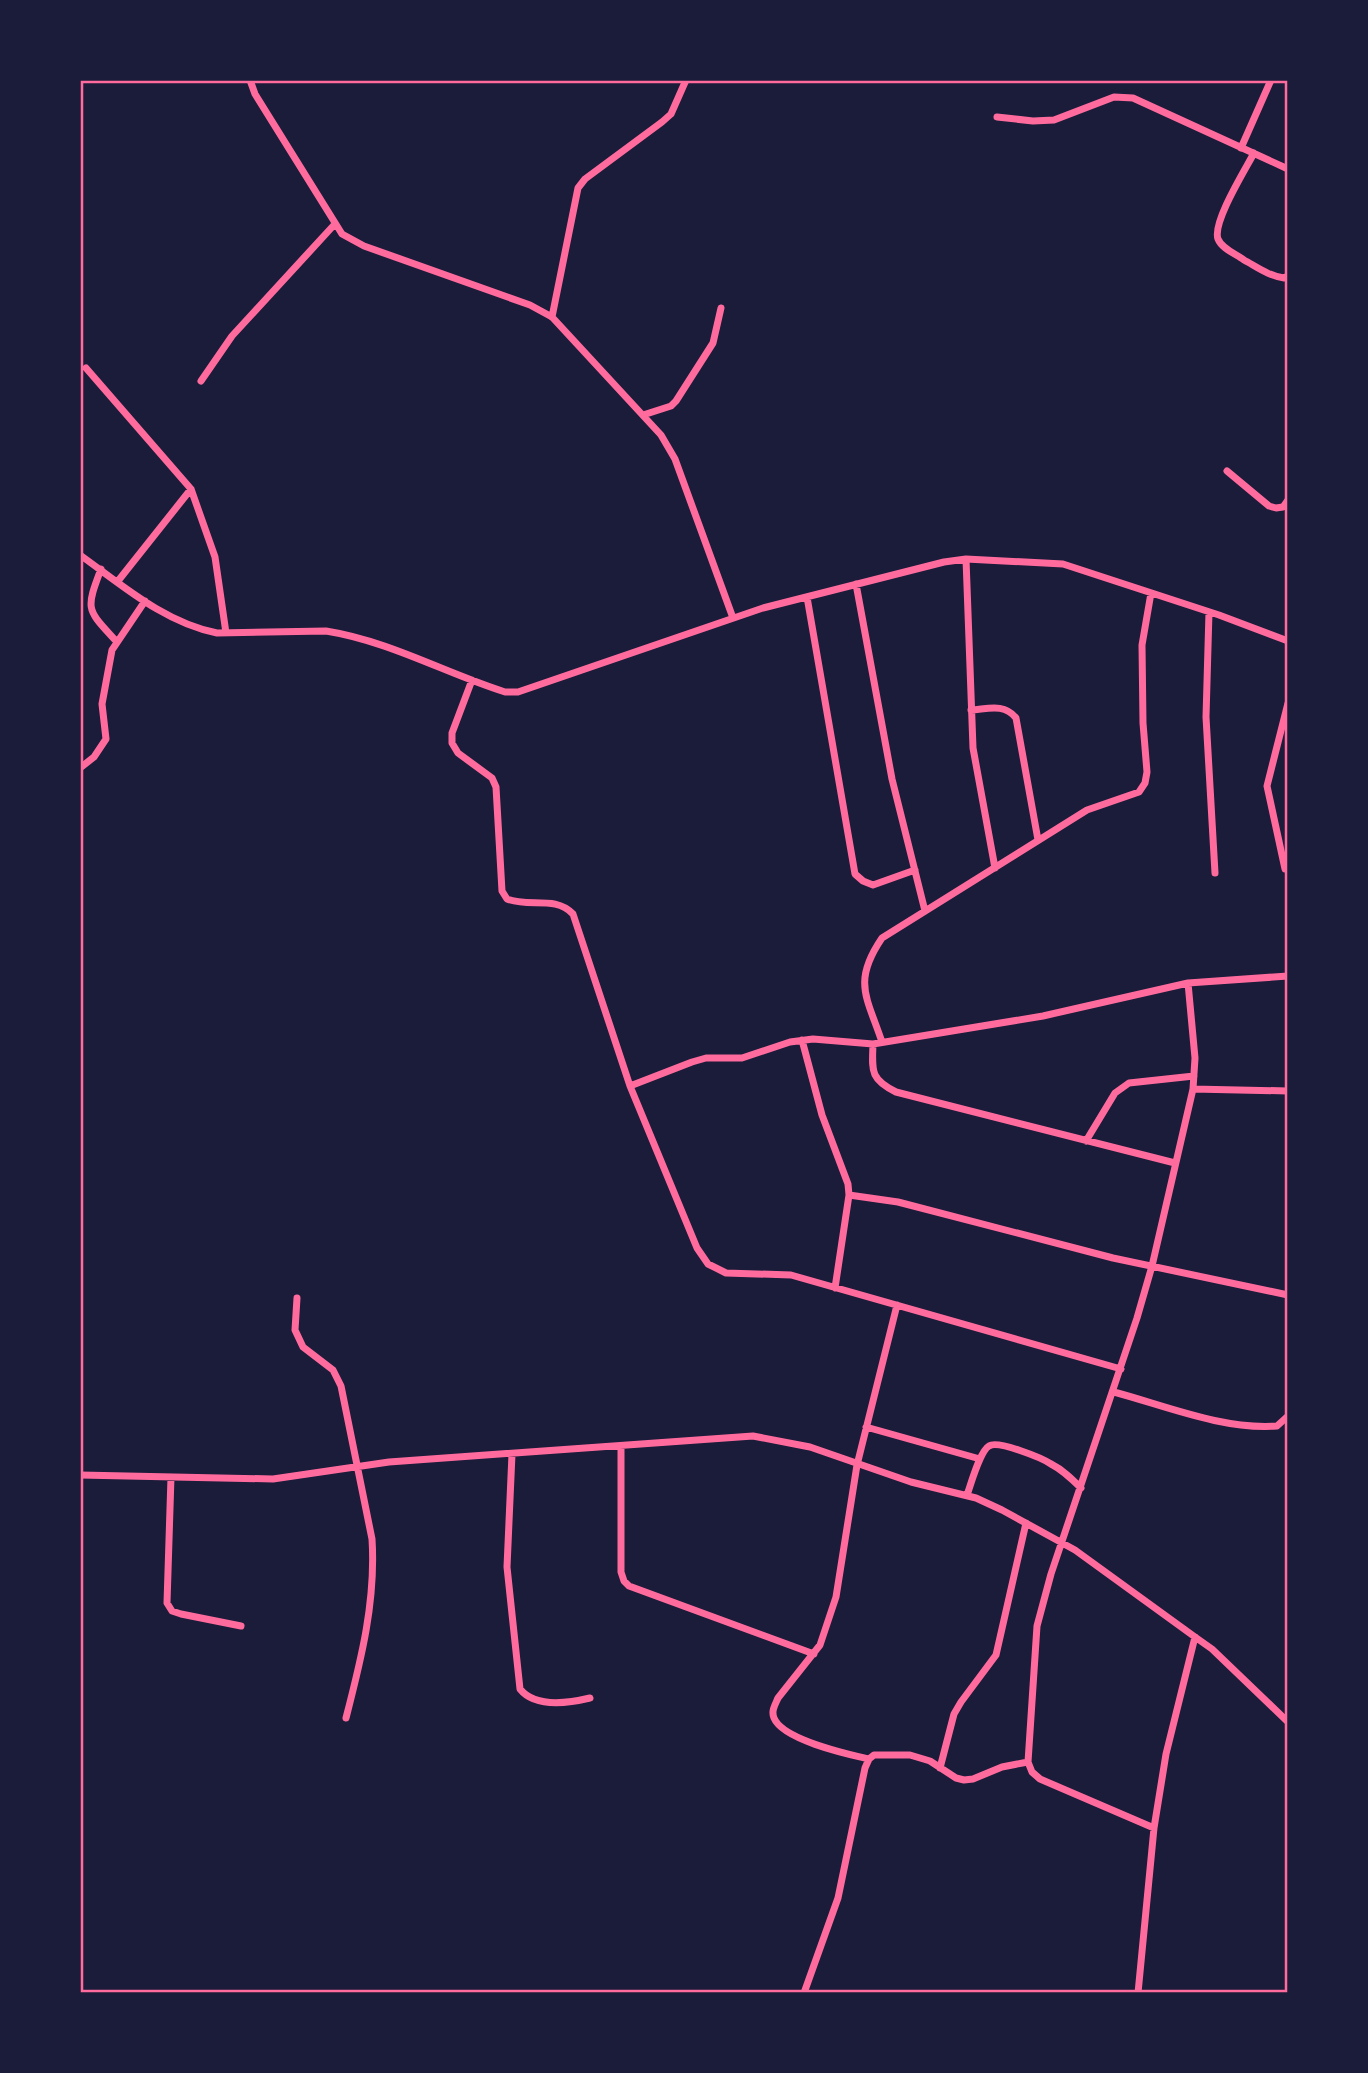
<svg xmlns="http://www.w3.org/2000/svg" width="1368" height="2073" viewBox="0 0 1368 2073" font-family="Merriweather,serif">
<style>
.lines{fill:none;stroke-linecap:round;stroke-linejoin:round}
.minor{stroke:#ff6b9d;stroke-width:7}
.neatline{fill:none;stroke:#ff6b9d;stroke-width:2.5}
</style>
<rect width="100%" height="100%" fill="#1b1b3a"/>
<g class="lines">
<!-- minor -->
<path class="minor" d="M250,80L255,94L342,234L364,246L530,305L552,317L661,435L675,459L733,618
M997,117L1033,121L1054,120L1114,97L1133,98L1288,169
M1241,148L1271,80
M1254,153C1245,170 1212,223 1218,239C1222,249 1236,254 1244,260C1257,267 1269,276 1284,278L1288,276
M552,317L578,188L585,179L662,122L671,114L686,80
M86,368L191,489L215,557L226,633
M201,381L232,336L334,225
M643,415L671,406L676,401L713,343L721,308
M1227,471L1269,506L1276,508L1283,507L1288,500
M80,555C122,585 165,623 217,633L326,631C389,641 445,673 505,692H518L763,608L944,562L966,559L1063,564L1219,615L1288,641
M966,559L973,748L995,868
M101,569C85,611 87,609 116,641
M118,581L191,489
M856,584L892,779L925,911
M807,597L855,874L863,881L873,885L915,870
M1209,612L1206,717L1215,873
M472,680L452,733V743L458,753L492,778L496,787L502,891L507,899C529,908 555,895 573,914L630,1086L697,1248L708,1264L726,1273L791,1275L1121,1369
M971,710C988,709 1004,703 1016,718L1038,840
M80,768L94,757L106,739L102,704L112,650L145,601
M1285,869L1267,786L1288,703
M802,1040L822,1115L848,1184L849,1195L835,1288
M882,1042C867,997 852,982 882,938L1087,810L1139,792L1145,783L1147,772L1143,723L1142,645L1151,593
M873,1044C872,1071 870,1079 896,1092L1175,1163
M630,1086L692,1062L706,1058H742L790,1042L813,1039L873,1044L1043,1016L1188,983L1288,976
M1193,1089L1288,1091
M1086,1141L1115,1093L1129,1083L1194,1076
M849,1195L898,1202L1113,1258L1288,1295
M297,1298L295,1330L303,1347L333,1370L341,1386L372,1539C376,1601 361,1660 346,1718
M1114,1392C1166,1406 1223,1430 1277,1426L1288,1416
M866,1427L980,1459
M621,1447V1572L624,1581L629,1586L814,1654
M512,1454L507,1567L520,1689C535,1708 569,1703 590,1698
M80,1475L273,1479L389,1462L753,1436L810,1447L911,1482L976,1498L1002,1510L1075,1550L1195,1637L1212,1649L1288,1722
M171,1477L167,1603L172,1611L181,1614L241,1626
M967,1495C971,1484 980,1451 989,1446C998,1440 1042,1458 1051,1464C1063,1470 1072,1479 1081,1488
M869,1759C847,1754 783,1740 774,1718C771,1711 775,1705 778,1698L820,1645L836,1597L857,1465L897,1305
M940,1768L954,1714L961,1702L996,1655L1026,1523
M1154,1828L1040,1779L1032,1772L1028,1762L1037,1626L1051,1574L1137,1318L1152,1266L1193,1089L1195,1058L1188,983
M804,1993L838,1898L865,1768L869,1759L874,1755H910L930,1761L956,1778L964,1780L973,1779L1002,1767L1028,1762
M1138,1993L1154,1828L1166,1754L1195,1637"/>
</g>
<!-- border -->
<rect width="1368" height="2073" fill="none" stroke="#1b1b3a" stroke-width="164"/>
<rect x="82" y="82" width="1204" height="1909" class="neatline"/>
</svg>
